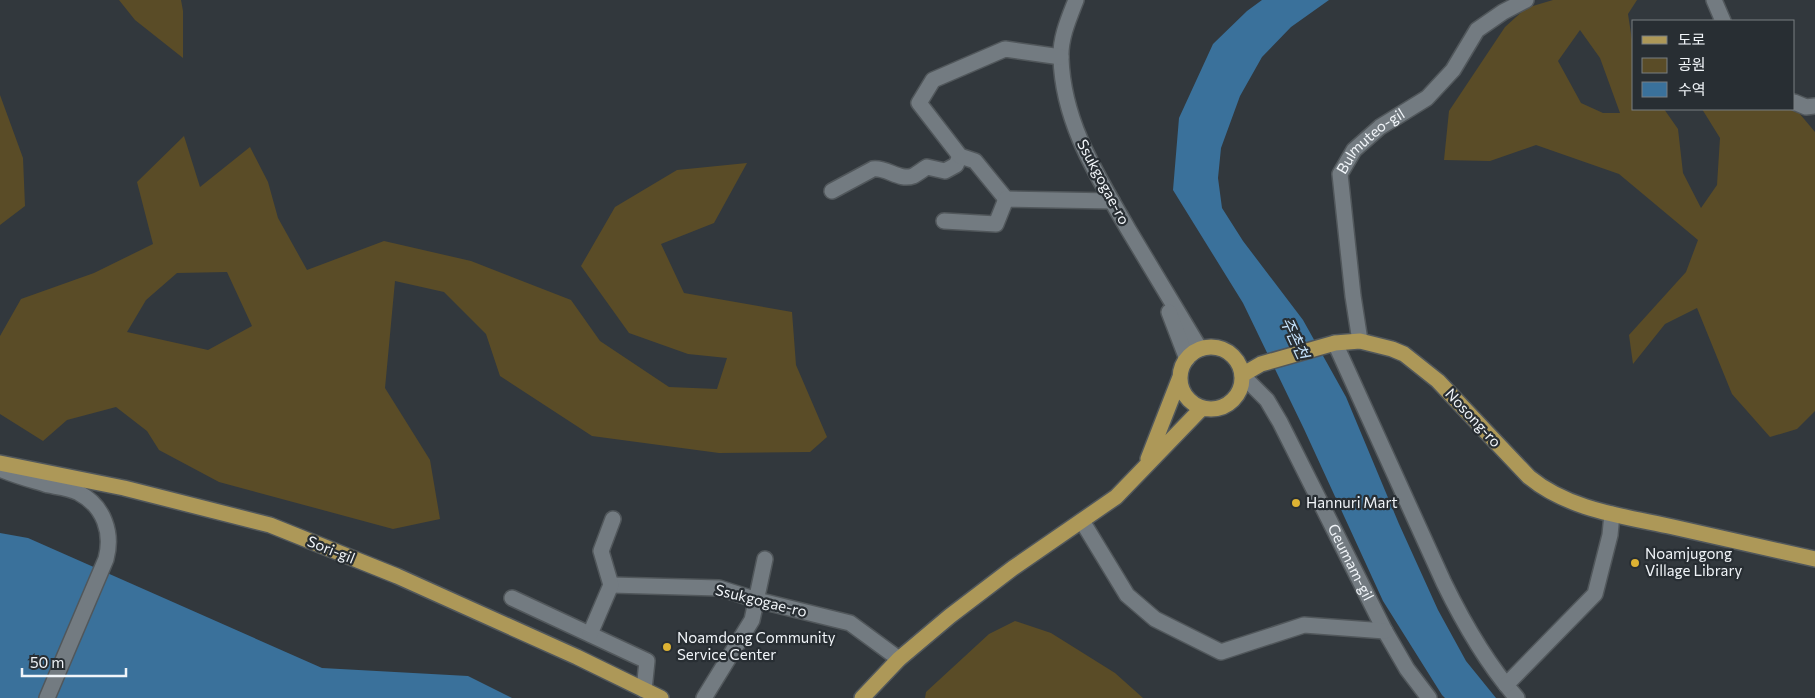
<svg xmlns="http://www.w3.org/2000/svg" width="1815" height="698" viewBox="0 0 1815 698" font-family="Commissioner,'Noto Sans KR',sans-serif">
<style>
.green{fill:#5a4c27;fill-rule:evenodd}
.water{fill:#3a719b}
.lines{fill:none;stroke-linecap:round;stroke-linejoin:round}
.minor-casing{stroke:#51575b;stroke-width:18}
.major-casing{stroke:#51575b;stroke-width:18}
.minor{stroke:#737b81;stroke-width:15}
.major{stroke:#ad9858;stroke-width:15}
.poi-dot{fill:#ddb233;stroke:#282e33;stroke-width:2}
.labels{text-anchor:middle;stroke-width:4.5;stroke-linejoin:round;paint-order:stroke}
.street-label{font-size:15px;fill:#f1f5f9;stroke:#282e33}
.poi-label{font-size:15px;fill:#f1f5f9;stroke:#282e33;text-anchor:start}
.water-label{font-size:16px;font-style:italic;fill:#c6e4fe;stroke:#282e33}
</style>
<rect width="100%" height="100%" fill="#32383d"/>
<!-- green -->
<path class="green" d="M119,0H181L183,11V58L135,20Z
M1553,0H1637L1628,14L1634,53V109H1664L1678,129L1683,173L1701,208L1717,185L1720,138L1702,109H1794V107L1815,132V411L1797,429L1770,437L1732,394L1697,308L1665,324L1633,364L1629,335L1686,272L1698,240L1619,174L1536,145L1490,161L1444,160L1449,111L1505,27L1526,8ZM1580,30L1600,58L1620,113H1603L1581,103L1558,61Z
M0,95L23,158L25,206L0,225Z
M184,136L200,187L250,147L268,182L278,218L307,270L384,241L471,261L571,300L600,341L669,387L717,389L727,358L688,354L629,333L581,266L615,207L677,170L747,163L714,223L661,244L684,293L792,312L796,365L827,437L810,452L719,453L592,436L500,376L486,334L444,292L395,281L385,388L430,460L440,519L393,529L219,482L159,450L147,431L116,407L67,420L43,441L0,414V336L21,299L94,273L153,244L137,182ZM227,272L252,326L208,350L127,332L146,300L177,273Z
M1015,621L1051,633L1115,673L1143,698H925L926,692L989,634Z"/>
<!-- water -->
<path class="water" d="M1262,0H1329L1291,27L1262,57L1240,96L1221,148L1218,178L1222,208L1243,241L1303,320L1346,397L1399,524L1438,610L1466,661L1496,698H1445L1442,695L1383,601L1304,429L1243,303L1173,190L1179,118L1213,44L1247,11Z
M0,533L28,538L322,668L468,676L512,698H0Z"/>
<g class="lines">
<!-- minor casing -->
<g class="minor-casing">
<g id="minor">
<path d="M1076,0C1069,18 1060,38 1061,58C1063,123 1097,175 1128,229C1152,269 1176,309 1200,349"/>
<path d="M1714,0L1723,21"/>
<path d="M1794,102L1806,107L1815,106"/>
<path d="M832,191L873,169C887,167 899,181 913,176C917,174 922,170 927,167L945,171L956,165L960,156"/>
<path d="M1006,199L975,161L960,156L919,103L933,80L1005,49L1061,57"/>
<path d="M944,221L996,224L1006,199L1112,201"/>
<path d="M1169,312L1187,359"/>
<path id="s1" d="M1360,341L1353,296L1340,174L1354,150L1380,127L1427,98L1453,70L1477,30L1503,12L1526,0"/>
<path d="M1335,343L1444,583C1464,624 1487,664 1517,698"/>
<path id="s2" d="M1242,375L1267,400L1280,422L1385,631L1407,669L1429,698"/>
<path d="M0,469C16,476 32,480 48,485C58,487 70,488 79,493C104,506 113,533 106,559L47,698"/>
<path d="M1082,521L1127,595L1155,619L1221,652L1304,625L1385,631"/>
<path d="M611,585L719,588L757,600L850,623L899,659"/>
<path d="M512,598L647,661L644,690"/>
<path d="M590,634L611,585L601,551L613,519"/>
<path d="M1506,685L1595,594L1610,535L1612,514"/>
<path d="M704,698L752,620L765,559"/>
</g>
</g>
<!-- major casing -->
<g class="major-casing">
<path id="major" d="M1180 378a31 31 0 1 1 62 0a31 31 0 1 1-62 0Z
M1242,375L1261,364L1335,343L1360,341L1392,349L1404,354L1438,381L1529,477C1569,510 1623,516 1673,527C1720,538 1768,548 1815,559
M1148,459L1180,377
M0,463L124,488L270,525L397,576L577,657L661,698
M862,698L899,659L950,616L1013,568L1116,497L1202,408"/>
</g>
<!-- minor -->
<use href="#minor" class="minor"/>
<!-- major -->
<use href="#major" class="major"/>
</g>
<!-- markers -->
<g class="poi-dot">
<circle cx="1296" cy="503" r="5"/>
<circle cx="1635" cy="563" r="5"/>
<circle cx="667" cy="647" r="5"/>
</g>
<g class="labels">
<!-- street labels -->
<g class="street-label">
<text dy="5" stroke="none"><textPath href="#s1" startOffset="214">Bulmuteo-gil</textPath></text>
<text transform="translate(1103 182) rotate(62)" y="5">Ssukgogae-ro</text>
<text transform="translate(1473 418) rotate(47)" y="5">Nosong-ro</text>
<text transform="translate(331 550) rotate(22)" y="5">Sori-gil</text>
<text dy="5" stroke="none"><textPath href="#s2" startOffset="218">Geumam-gil</textPath></text>
<text transform="translate(761 601) rotate(14)" y="5">Ssukgogae-ro</text>
</g>
<!-- poi labels -->
<g class="poi-label">
<text x="1306" y="508">Hannuri Mart</text>
<text x="1645" y="559">Noamjugong<tspan x="1645" dy="17">Village Library</tspan></text>
<text x="677" y="643">Noamdong Community<tspan x="677" dy="17">Service Center</tspan></text>
</g>
<!-- water labels -->
<g class="water-label">
<text transform="translate(1295 338) rotate(65)" y="6">주촌천</text>
</g>
</g>
<!-- legend -->
<rect x="1632" y="20" width="162" height="90" fill="#282e33" stroke="#787e82"/>
<rect x="1642" y="36" width="25" height="8" fill="#ad9858" stroke="#787e82"/>
<text x="1678" y="45" font-size="15" fill="#f1f5f9">도로</text>
<rect x="1642" y="58" width="25" height="15" fill="#5a4c27" stroke="#787e82"/>
<text x="1678" y="70" font-size="15" fill="#f1f5f9">공원</text>
<rect x="1642" y="82" width="25" height="15" fill="#3a719b" stroke="#787e82"/>
<text x="1678" y="95" font-size="15" fill="#f1f5f9">수역</text>
<!-- scale -->
<path d="M22 668v8h104v-8" fill="none" stroke="#f1f5f9" stroke-width="2.5"/>
<text x="30" y="668" font-size="15" fill="#f1f5f9" stroke="#282e33" stroke-width="4" paint-order="stroke">50 m</text>
</svg>
